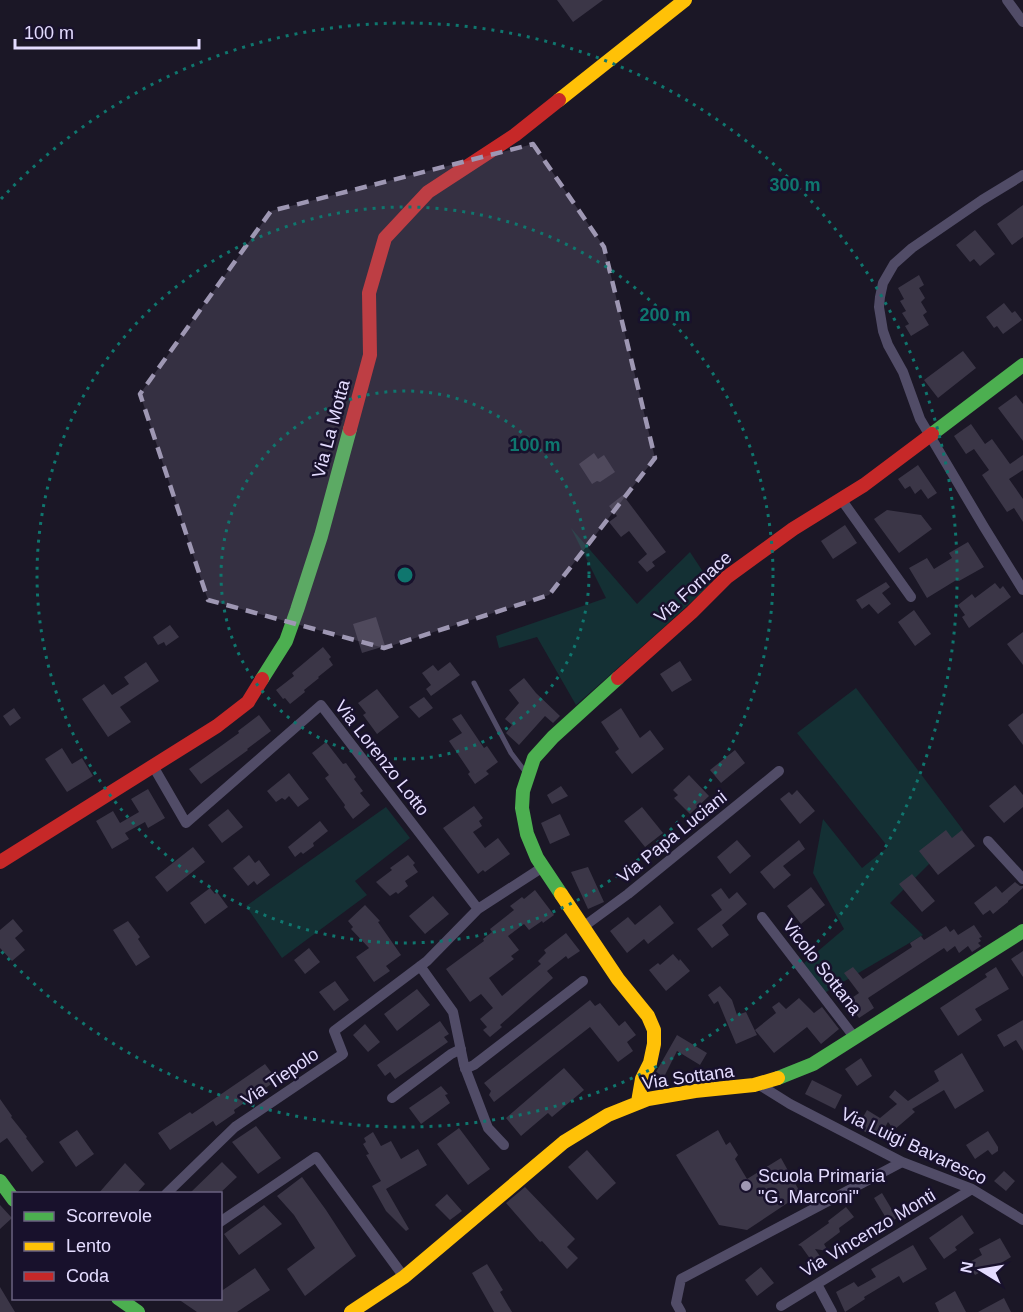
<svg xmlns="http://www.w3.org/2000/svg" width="1023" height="1312" viewBox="0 0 1023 1312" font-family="Arial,sans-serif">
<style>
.green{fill:#143034}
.building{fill:#3b3647}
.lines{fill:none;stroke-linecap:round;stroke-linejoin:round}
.lane{stroke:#514c67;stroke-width:5}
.street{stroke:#514c67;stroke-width:10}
.fast{stroke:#4caf50;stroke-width:14}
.slow{stroke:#ffc107;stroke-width:14}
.jam{stroke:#c62828;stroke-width:14}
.marked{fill:#9e97b3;fill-opacity:0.2;stroke:#9e97b3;stroke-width:4.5;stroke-dasharray:12 8;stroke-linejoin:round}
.ring{fill:none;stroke:#0f766e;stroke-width:3;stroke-dasharray:3 6}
.poi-dot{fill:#9e97b3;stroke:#18112c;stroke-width:2}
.labels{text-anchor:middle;stroke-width:5;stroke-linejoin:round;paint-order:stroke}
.street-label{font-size:18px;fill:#e4dcff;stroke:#18112c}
.poi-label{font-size:18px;fill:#e4dcff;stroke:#18112c;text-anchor:start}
.centre{fill:#0f766e;stroke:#18112c;stroke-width:3}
.ring-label{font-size:18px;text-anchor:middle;font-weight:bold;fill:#0f766e;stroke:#18112c;stroke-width:5;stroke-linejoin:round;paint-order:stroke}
</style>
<rect width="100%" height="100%" fill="#1b1726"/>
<!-- green -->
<path class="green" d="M571,528L637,604L690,552L711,584L663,628L576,705L537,637L499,648L496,636L606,598Z
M856,688L963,830L890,903L923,935L821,995L804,963L844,929L813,873L823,819L862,868L888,847L797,733Z
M386,807L410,838L355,881L367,895L282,958L246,906Z"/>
<!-- building -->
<path class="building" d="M557,0H603L573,22Z
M1023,205V237L1012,245L997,224Z
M975,230L995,254L980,266L974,259L970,262L956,245Z
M919,275L924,285L919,288L925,298L921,302L927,312L923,315L929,325L911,336L905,326L909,324L902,313L906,311L900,301L904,299L898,288Z
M1004,303L1012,313L1015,311L1022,320L1003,334L997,326L994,328L986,317Z
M963,351L976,368L938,398L924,380Z
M1016,395L1023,404V441L998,408Z
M971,424L985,444L992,439L1010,464L1023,455V470L1009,479L1023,499V522L1014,508L1007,512L982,475L989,470L974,449L966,454L954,436Z
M594,453L598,459L604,455L615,472L600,482L597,481L592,484L579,464Z
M918,465L937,493L928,499L921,489L915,494L910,486L905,489L898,479Z
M623,495L666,552L652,562L655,566L647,572L638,562L647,554L629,531L621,537L609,522L617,516L609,506Z
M887,510L921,515L932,529L899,553L874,519Z
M845,525L857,543L833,559L821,541Z
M968,542L984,567L959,581L958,579L927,598L909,568L927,558L934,569L952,558L949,553Z
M886,582L890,587L882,593L891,604L878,614L869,604L862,609L856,600Z
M995,583L1000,589L1003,586L1011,597L969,628L962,617L965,615L958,605L972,594L975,598Z
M914,610L931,634L915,646L898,622Z
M376,617L385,646L362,653L353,624Z
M170,625L179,637L166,646L164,642L158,645L153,637Z
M1023,632V665L1007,644Z
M323,647L331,657L329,659L333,665L318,677L319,678L304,690L305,692L290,704L285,698L283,699L276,690L294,676L292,673Z
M680,661L692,680L672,692L660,674Z
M146,662L159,681L120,707L131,722L108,737L82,699L104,684L112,695L129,684L124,677Z
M450,662L460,675L431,696L426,689L431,685L422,673L433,665L438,671Z
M524,678L536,693L560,716L553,723L545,716L519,745L507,734L506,733L512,725L505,719L519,703L509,690Z
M377,689L399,717L377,734L363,715L366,713L358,703Z
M424,697L433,708L419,718L409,707Z
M14,708L21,718L10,726L3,716Z
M621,708L640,738L650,730L664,749L632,774L615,752L619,749L601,722Z
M1023,713V745L1008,725Z
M461,714L484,748L487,746L498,762L486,771L489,774L475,784L468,774L470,772L449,741L462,733L452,719Z
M259,715L271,731L247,749L248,750L201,784L189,769L239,733L238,731Z
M326,742L343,764L346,763L356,777L354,779L363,791L360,793L370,805L353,819L344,807L345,805L325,778L329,775L312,753Z
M62,748L72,764L82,758L93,776L67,792L45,759Z
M735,750L745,763L721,783L710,770Z
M289,773L309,799L298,807L289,796L285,800L282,798L276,802L267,791Z
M689,775L709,796L690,814L674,798L678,795L673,790Z
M1015,785L1023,795V807L1004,823L989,806Z
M561,786L568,796L552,804L547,795Z
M148,789L165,818L148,828L145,822L125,833L129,839L112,849L96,821L113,811L120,823L139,812L131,799Z
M797,790L815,811L800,824L780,799L789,792L792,795Z
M474,806L483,818L479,821L482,826L473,832L485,848L498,838L510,854L485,872L483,870L478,874L443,828Z
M642,807L663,833L645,847L624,821Z
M228,809L243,827L222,843L208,825Z
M560,814L570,835L550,844L541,823Z
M320,821L328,831L313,843L314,846L303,854L301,852L295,857L288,847Z
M946,830L952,838L962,830L975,846L938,875L919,851Z
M737,840L751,856L730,874L717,857Z
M799,840L805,849L783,866L791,875L774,889L760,872Z
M193,847L205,862L167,892L155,877Z
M249,855L255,863L259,860L270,875L257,885L254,881L248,886L233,868Z
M408,855L415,863L413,865L418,872L405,881L408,886L398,894L396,892L390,896L376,882L392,870L390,868Z
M588,867L604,902L588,909L571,872Z
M912,874L935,901L922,912L899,884Z
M1015,882L1020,886H1023V888L1008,901V902L993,914L990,910L983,915L974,903L996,886L1002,893Z
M811,887L825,905L801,924L787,906Z
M210,888L215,894L217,892L228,907L205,924L190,903Z
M721,888L729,899L737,892L747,904L722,925L729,935L712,948L697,929L722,910L711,895Z
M535,890L554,915L543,923L542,921L529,930L524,924L508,936L519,950L511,956L514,959L489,978L502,996L541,964L538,961L546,953L544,950L566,933L580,951L568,959L566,956L547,971L553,978L500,1025L502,1027L490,1037L483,1030L487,1027L480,1019L493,1008L481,994L470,1002L446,969L484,941L483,939L492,932L490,929L514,910L510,906L522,897L524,899Z
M433,896L449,914L425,934L409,916Z
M365,905L380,921L378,922L401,955L386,966L390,971L374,982L356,957L369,948L351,929L353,927L348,921Z
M660,905L674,923L648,944L644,939L627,953L610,931L628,917L635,925Z
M13,919L23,931L15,938L25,950L12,961L0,948V930Z
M128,921L140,937L138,939L150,957L136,966L113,930Z
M974,925L982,937L979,938L981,941L978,943L981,946L972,952L968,946L959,953L955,946L947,952L944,948L868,998L874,1008L859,1018L853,1009L848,1012L843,1004L859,993L844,973L853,967L863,979L912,947L910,943L921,936L924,940L946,926L950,932L954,929L958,935Z
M309,948L320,962L305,974L294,960Z
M1023,951V977L1011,959Z
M673,954L679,961L680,959L690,971L666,991L649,970L658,963L660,965Z
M996,967L1009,989L975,1009L982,1020L958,1036L940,1008L987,977L985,974Z
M335,981L349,1000L334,1011L319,992Z
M720,986L732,1000L737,1015L746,1012L757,1035L736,1044L718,1001L714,1004L708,995Z
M417,989L430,1005L397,1031L384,1014Z
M799,998L814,1013L822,1007L839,1029L821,1044L807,1027L774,1053L755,1030L776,1013L772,1007L779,1002L786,1009Z
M590,1000L595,1006L600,1003L619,1026L625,1021L636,1035L627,1042L633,1051L618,1062L590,1027L494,1102L489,1095L491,1091L484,1083Z
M1023,1020V1051L1016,1040L1004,1047L997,1035Z
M440,1021L449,1034L444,1037L448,1042L395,1079L390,1072L385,1076L377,1065Z
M365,1024L380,1042L368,1052L353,1035Z
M677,1035L707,1053L700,1065L677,1051L664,1077L656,1072Z
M962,1053L984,1091L955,1109L944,1090L912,1109L915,1112L894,1130L888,1122L879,1138L872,1133L871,1135L853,1125L859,1115L863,1117L867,1110L880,1118L897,1104L889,1097L895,1090L908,1101L939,1081L934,1071Z
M861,1058L872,1076L857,1086L845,1069Z
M265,1064L277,1080L234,1110L235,1113L216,1126L213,1121L170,1150L158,1133L190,1112L192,1114Z
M564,1068L584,1090L552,1117L548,1113L521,1136L506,1118Z
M812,1080L842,1095L835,1109L805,1094Z
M441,1086L448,1094L445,1095L450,1103L421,1124L409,1108Z
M0,1099L12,1116L11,1117L27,1137L26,1138L44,1162L32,1172L7,1138L0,1143Z
M256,1126L281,1158L258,1174L232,1142Z
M459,1128L490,1169L468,1185L437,1144Z
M77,1130L94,1154L76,1167L59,1142Z
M718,1130L726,1145L730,1142L738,1155L735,1159L747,1179L781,1158L801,1194L747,1230L719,1225L676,1155Z
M988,1131L998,1147V1151L992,1155L988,1150L975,1159L966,1145Z
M373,1132L381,1146L391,1141L401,1159L418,1149L427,1165L386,1189L409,1229L406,1231L386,1211L372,1186L381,1181L366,1155L369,1154L363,1144L366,1142L364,1138Z
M587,1150L616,1183L597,1200L568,1167Z
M222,1162L237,1177L219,1194H189Z
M125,1163L145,1184L136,1194H98Z
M1004,1171L1015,1181L1006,1191L994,1181Z
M302,1177L326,1210L356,1256L305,1296L287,1269L315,1248L294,1215L277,1196Z
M525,1187L575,1239L567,1247L578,1258L567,1269L542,1241L540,1242L506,1203Z
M882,1193L897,1218L889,1223L874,1198Z
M447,1194L462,1211L450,1220L435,1205Z
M0,1205L12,1218L0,1229Z
M264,1205L282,1224L239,1255L224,1234Z
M846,1207L854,1217L839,1228L840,1232L824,1244L828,1251L815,1249L824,1262L816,1267L801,1246L798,1245L829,1223L828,1221Z
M962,1215L974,1233L955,1247L957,1250L944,1259L929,1238Z
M1000,1238L1011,1257L991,1269L990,1267L975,1275L968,1263L982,1255L979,1249Z
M913,1245L927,1269L903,1283L899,1276L864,1297L865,1299L845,1312L836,1292L854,1282L858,1287L876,1277L871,1269Z
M487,1264L503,1290L500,1292L512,1312H494L472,1273Z
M761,1267L774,1283L757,1296L745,1280Z
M255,1268L270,1290L237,1312H197L178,1299H220V1292Z
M0,1287L15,1312H0Z
M955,1291L966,1312H939L935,1303Z
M1004,1298L1011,1312H978Z"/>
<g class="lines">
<!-- lane -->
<path class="lane" d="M474,683L511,753L527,774"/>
<!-- street -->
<path class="street" d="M1007,0L1023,22
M1023,175L982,200L912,248L894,264L883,283L880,297L879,307L883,331L888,345L903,372L920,419L984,527L1023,590
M841,499L911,597
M153,766L186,823L321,705L478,909
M988,841L1023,879
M762,917L855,1038
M583,927L628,894L779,771
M420,966L453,1012L464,1065L488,1128L504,1145
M465,1069L474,1065L583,981
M758,1084L790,1104L902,1162L972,1189L1023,1220
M392,1098L451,1054L461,1049
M166,1194L235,1127L343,1054L334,1031L427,961L478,909L543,867
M220,1222L316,1157L404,1277
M817,1284L832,1312
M781,1306L972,1189
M681,1312L676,1303L681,1279L902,1162"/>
<!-- fast -->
<path class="fast" d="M932,434L1023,365
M262,679L286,641L297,610L321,536L350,429
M561,894L537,858L527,834L522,808L523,791L534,758L553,737L618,678
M778,1078L813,1064L1023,931
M0,1181L14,1200
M118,1298L138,1312"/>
<!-- slow -->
<path class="slow" d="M559,100L685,0
M561,894L618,979L648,1016L654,1030V1044L650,1063L642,1079L638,1102
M351,1312L404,1277L564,1142L608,1115L648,1099L695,1091L754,1085L778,1078"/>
<!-- jam -->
<path class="jam" d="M350,429L370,355L369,293L385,238L428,192L515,135L559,100
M618,678L692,612L727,577L793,529L864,485L932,434
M0,862L217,726L248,702L262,679"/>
</g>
<!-- marked area -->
<path class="marked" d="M533,144L604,247L655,458L549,595L384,648L208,600L140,394L271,211Z"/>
<!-- distance rings -->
<g class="ring">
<circle cx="405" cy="575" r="184"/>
<circle cx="405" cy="575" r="368"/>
<path d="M1 199A552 552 0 1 1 1 951"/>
</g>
<!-- markers -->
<circle class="poi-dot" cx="746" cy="1186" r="6"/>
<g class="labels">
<!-- street labels -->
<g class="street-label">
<text transform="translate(331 429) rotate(-75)" y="6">Via La Motta</text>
<text transform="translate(693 587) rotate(-42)" y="6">Via Fornace</text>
<text transform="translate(382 758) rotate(52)" y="6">Via Lorenzo Lotto</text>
<text transform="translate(672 837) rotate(-39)" y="6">Via Papa Luciani</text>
<text transform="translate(822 967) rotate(52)" y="6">Vicolo Sottana</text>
<text transform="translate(280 1077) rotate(-34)" y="6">Via Tiepolo</text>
<text transform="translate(688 1077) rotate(-8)" y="6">Via Sottana</text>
<text transform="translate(914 1146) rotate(25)" y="6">Via Luigi Bavaresco</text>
<text transform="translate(868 1233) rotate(-31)" y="6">Via Vincenzo Monti</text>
</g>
<!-- poi labels -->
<g class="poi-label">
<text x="758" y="1182">Scuola Primaria<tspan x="758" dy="21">"G. Marconi"</tspan></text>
</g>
</g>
<circle cx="405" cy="575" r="9" class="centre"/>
<g class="ring-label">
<text x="795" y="191">300 m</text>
<text x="665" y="321">200 m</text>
<text x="535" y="451">100 m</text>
</g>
<!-- legend -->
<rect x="12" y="1192" width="210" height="108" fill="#18112c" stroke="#6a6280" stroke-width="1.5"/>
<rect x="24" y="1212" width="30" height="9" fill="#4caf50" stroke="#6a6280" stroke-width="1.5"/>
<text x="66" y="1222" font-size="18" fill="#e4dcff">Scorrevole</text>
<rect x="24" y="1242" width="30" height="9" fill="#ffc107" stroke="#6a6280" stroke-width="1.5"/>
<text x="66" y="1252" font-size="18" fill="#e4dcff">Lento</text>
<rect x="24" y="1272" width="30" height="9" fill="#c62828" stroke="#6a6280" stroke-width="1.5"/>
<text x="66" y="1282" font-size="18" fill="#e4dcff">Coda</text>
<!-- north arrow -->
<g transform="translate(981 1270) rotate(281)" stroke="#18112c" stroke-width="4.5" paint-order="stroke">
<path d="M0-4.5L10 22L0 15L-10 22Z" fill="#e4dcff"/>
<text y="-9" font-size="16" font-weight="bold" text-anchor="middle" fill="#e4dcff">N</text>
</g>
<!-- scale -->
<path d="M15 39v9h184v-9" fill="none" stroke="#e4dcff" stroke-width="3"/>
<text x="24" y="39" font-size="18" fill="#e4dcff" stroke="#18112c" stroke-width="4.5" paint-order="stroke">100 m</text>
</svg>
